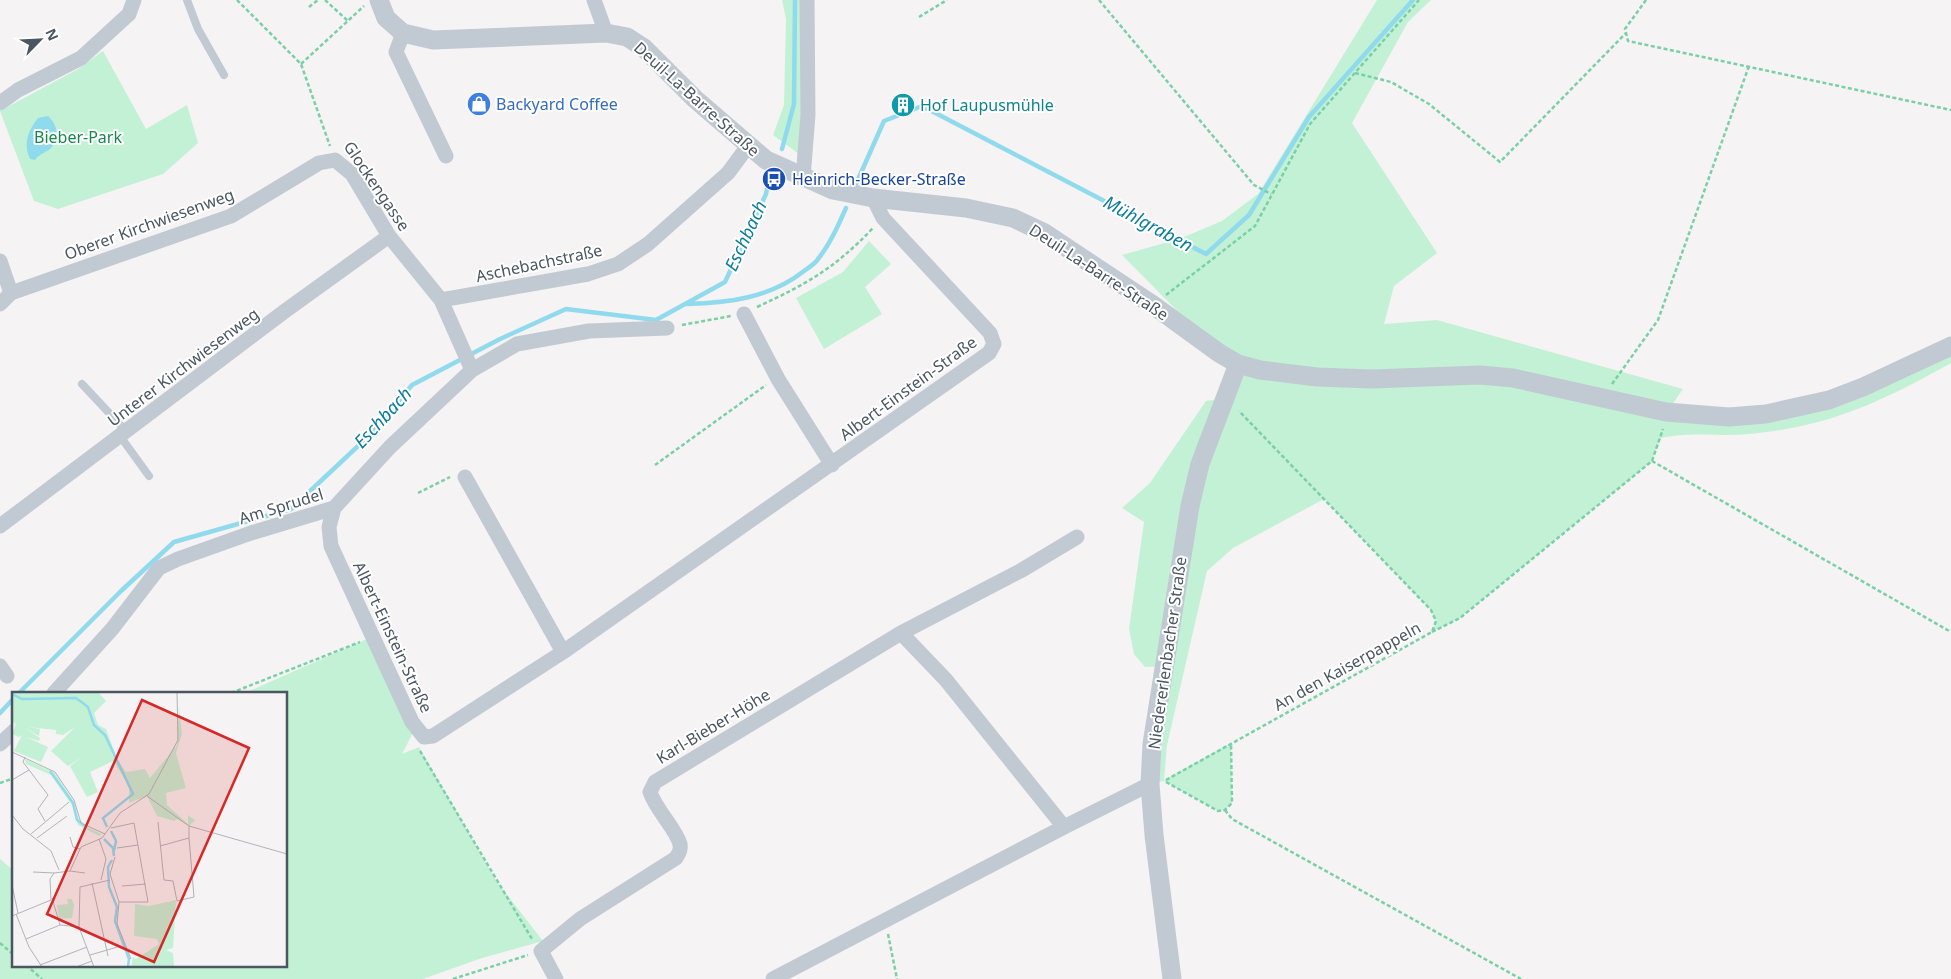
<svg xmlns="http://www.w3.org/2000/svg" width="1951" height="979" viewBox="0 0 1951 979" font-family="'Noto Sans',sans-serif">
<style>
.green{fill:#c3f1d5}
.water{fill:#90daee}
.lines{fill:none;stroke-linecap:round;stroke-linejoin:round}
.stream{stroke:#90daee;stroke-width:4.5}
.path{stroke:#7ad0a6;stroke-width:2.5;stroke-dasharray:4 2.5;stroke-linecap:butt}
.service{stroke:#c1cad2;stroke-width:8}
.minor{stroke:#c1cad2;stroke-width:15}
.tertiary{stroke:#c1cad2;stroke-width:19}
.labels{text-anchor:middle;stroke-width:4;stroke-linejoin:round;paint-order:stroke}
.street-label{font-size:16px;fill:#4a5661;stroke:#fff}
.shop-label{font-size:16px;fill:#366cbe;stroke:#fff;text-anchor:start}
.culture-label{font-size:16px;fill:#0d838f;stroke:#fff;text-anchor:start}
.park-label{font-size:16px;fill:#17864f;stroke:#fff}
.transit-label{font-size:16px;fill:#164399;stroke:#fff;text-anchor:start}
.water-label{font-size:18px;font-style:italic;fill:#0c7c9b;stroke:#fff}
.inset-river{fill:none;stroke:#90daee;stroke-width:2.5}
.inset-road{fill:none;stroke:#b1b4b9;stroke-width:1}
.view{fill:#d62828;fill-opacity:0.15;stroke:#d62828;stroke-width:2.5}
.inset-edge{fill:none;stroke:#4a5661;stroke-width:2.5}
</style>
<rect width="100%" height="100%" fill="#f5f3f3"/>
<!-- green -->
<path class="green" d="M782,0H803L804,60L799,154L773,135L784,105L786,19Z
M1377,0H1431L1408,22L1352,123L1437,253L1394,286L1384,324L1437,320L1683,389L1667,412L1766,414L1951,346V363C1881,402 1829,427 1748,434C1717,437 1694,431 1661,438L1652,461L1460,618L1432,632L1436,621L1431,610L1324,499L1233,548L1207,571L1167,745L1164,780L1231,743L1232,803L1225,810L1218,811L1164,781L1150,784L1163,666L1145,667L1134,654L1129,629L1144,522L1122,508L1150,483L1206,401L1226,398L1238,364L1219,353L1122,255L1179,239L1222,221L1258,194Z
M103,51L146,129L187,105L198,143L163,174L58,209L34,201L0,111L78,69Z
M869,241L891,264L865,287L882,314L824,349L796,298L843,272Z
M367,639L417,725L402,754L419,747L497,882L543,941L482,958L423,979H0V859L14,871V965H286V693H245Z"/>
<!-- water -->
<path class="water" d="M48,116C57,124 61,138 51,148C46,153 40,153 35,160L30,159C23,143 28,131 38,118Z"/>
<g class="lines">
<!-- stream -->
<path class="stream" d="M782,149L794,104L795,0
M856,184L884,121L922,106L1206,254L1249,215L1309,117L1413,0
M687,304C728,303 770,298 804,271C808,268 815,264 818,259C830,244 838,226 846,208
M19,693L121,591L174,542L291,509L373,432L412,385L500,339L566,309L656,320L725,282L766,194L769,179
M0,713L14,698"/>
<!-- path -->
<path class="path" d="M237,0L301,64L330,146
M325,0L348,21
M1099,0L1254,185L1271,194
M1646,0L1625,29L1628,41L1951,110
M309,7L318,0
M919,17L947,0
M301,64L364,6
M1355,73L1391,82L1429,104L1500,162L1626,33
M1166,295L1255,226L1310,124L1419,0
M757,307C807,284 835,268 873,228
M682,325L731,316
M1612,384L1658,320L1749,66
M1652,461L1951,632
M655,465L766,385
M418,493L450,477
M1432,632L1460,618L1652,461L1663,429
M231,693L360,642
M420,751L532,939
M1166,780L1432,632L1436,621L1431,610L1239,411
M1166,782L1218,811L1225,810L1232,803L1231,743
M0,783L14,778
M1225,810L1232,819L1521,979
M888,934L897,979
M0,943L14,955
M26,965L42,979
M453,979L528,955"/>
<!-- service -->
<path class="service" d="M187,0L198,29L224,75
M82,384L126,431
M120,436L149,476"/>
<!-- minor -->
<path class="minor" d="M594,0L606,33
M403,33L396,52L446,156
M0,103L18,90L81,58L129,14L134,0
M803,178L808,115L807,0
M0,261L11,293
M441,300L588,274L618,264L648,244L728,173L748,146
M0,304L11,293L231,216L319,163L335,160L352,174L389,236L441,300L472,370
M744,314L778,379L832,465
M465,477L563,652
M334,508L329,527L331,546L412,722L424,737L433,736L563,652L989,353L994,344L990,333L883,218L873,198
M0,526L285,311L389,236
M901,633L946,680L1064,827L1150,784
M0,666L7,676
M54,693L112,629L159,568L178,559L251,533L334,508L390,447L472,370L517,344L589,331L667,328
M0,744L14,731
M556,979L541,951L580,919L676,858C679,853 681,850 680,844C676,829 656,810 650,792L655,782L901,633L1022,570L1077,537
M773,979L1064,827"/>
<!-- tertiary -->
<path class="tertiary" d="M379,0L386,18L403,33L433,40L606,33L627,37L644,48L695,99L766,160L833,190L873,198L966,208L1013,218L1043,232L1153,305L1219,353L1238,364L1260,370L1317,377L1372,379L1480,375L1513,378L1666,412L1729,417L1766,414L1829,400L1863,387L1951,346
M1172,979L1154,835L1150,784L1152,744L1190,506L1200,464L1238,364"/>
</g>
<!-- icons -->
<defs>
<g id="shop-disc" transform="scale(1.25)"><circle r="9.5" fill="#3f7fe0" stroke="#fff"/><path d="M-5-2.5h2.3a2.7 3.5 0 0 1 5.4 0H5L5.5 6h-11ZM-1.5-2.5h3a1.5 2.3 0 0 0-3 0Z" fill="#fff"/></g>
<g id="building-disc" transform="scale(1.25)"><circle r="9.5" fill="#0f9aa8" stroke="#fff"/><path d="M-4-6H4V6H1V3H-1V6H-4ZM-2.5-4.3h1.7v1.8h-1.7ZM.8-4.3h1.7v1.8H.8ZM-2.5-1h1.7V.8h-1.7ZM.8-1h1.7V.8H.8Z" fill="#fff"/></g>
<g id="bus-disc" transform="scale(1.25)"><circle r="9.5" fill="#1a4fb4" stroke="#fff"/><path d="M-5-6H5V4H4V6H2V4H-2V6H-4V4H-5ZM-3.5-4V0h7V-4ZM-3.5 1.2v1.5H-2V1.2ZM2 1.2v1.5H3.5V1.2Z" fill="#fff"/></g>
</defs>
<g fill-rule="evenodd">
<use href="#shop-disc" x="479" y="104"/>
<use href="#building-disc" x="903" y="105"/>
<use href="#bus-disc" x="774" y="179"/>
</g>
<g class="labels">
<!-- street labels -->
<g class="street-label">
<text transform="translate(697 99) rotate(42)" y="6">Deuil-La-Barre-Straße</text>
<text transform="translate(377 186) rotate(56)" y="6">Glockengasse</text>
<text transform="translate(149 224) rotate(-20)" y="6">Oberer Kirchwiesenweg</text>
<text transform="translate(539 263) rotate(-12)" y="6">Aschebachstraße</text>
<text transform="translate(1099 272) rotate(33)" y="6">Deuil-La-Barre-Straße</text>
<text transform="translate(183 367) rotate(-37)" y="6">Unterer Kirchwiesenweg</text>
<text transform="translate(908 388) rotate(-36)" y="6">Albert-Einstein-Straße</text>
<text transform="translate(281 506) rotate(-17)" y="6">Am Sprudel</text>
<text transform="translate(393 637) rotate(65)" y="6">Albert-Einstein-Straße</text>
<text transform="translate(1167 653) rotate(-82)" y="6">Niedererlenbacher Straße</text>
<text transform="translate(1347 666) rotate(-29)" y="6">An den Kaiserpappeln</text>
<text transform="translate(713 726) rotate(-31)" y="6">Karl-Bieber-Höhe</text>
</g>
<!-- shop labels -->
<g class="shop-label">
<text x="496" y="110">Backyard Coffee</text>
</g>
<!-- culture labels -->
<g class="culture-label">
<text x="920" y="111">Hof Laupusmühle</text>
</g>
<!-- park labels -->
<g class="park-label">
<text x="78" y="143">Bieber-Park</text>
</g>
<!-- transit labels -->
<g class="transit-label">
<text x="792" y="185">Heinrich-Becker-Straße</text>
</g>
<!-- water labels -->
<g class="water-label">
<text transform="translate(1148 224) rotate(28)" y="6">Mühlgraben</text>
<text transform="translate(746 236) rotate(-65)" y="6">Eschbach</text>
<text transform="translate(383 418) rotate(-47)" y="6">Eschbach</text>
</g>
</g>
<!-- overview -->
<g transform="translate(12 692)">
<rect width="275" height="275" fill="#f5f3f3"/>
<path d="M0,0H86L94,9L82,21L86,33L94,37L106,69L114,80L133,77L138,86L165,53L167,14L170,42L164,61L174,96L154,101L155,113L176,132V123L183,128L177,134L165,127L162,129L145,124L135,104L117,111V93L101,69L78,80L86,100L75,105L58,74L70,65L56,74L39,59L63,35L51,43L44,42V38L16,35L28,37L27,44L13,36L28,46L27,49L14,45L36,55L29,70L2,59L10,43L7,45L0,42L4,32L0,29ZM13,67L43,81L62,110L68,132L90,142L87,144L66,133L60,113L39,83L14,72ZM55,207H60L62,213L60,226L47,227L45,213L56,212ZM164,208L161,256L154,258L161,261L162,275H119L121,265L124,267L147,252L145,247L122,244L123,212L137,214Z" fill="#c3f1d5"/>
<path class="inset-river" d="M0,2L10,7L64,6L76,15L82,33L93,43L121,102L91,126L95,135M38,79L61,111L65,128L73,134M99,139L104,149L102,159M92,147L101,156L102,164M100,168L96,175L97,195L105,215L103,229L117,267L116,275"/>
<path class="inset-road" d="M0,60L43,80L62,108L69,131L93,142M13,65L11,70L36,103L26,117L33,129M0,88L17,78M135,104L177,134L275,162M0,123L11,137L39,159L47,178M146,130L152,188L161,189L165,209L182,205L177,146M99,136L122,131L136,210H107M19,142L57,110M58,145L61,155L68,157M25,146L55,124M87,147L94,167L89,188M148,154L177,146V134M105,156L126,153M103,165L98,182L107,210L105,232L119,267M58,179L73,181M21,180L42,181M80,191L96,264M0,193L6,221M110,194L134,192M40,206L48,233M4,222L17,255L30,275M0,224L39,208L38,187L42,181L58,179L69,155L90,146L108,121L137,102L166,48L165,0M14,247L48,233L67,235M78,263L109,254M28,273L75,255M64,275L80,269M82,275L67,235L68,195L98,188"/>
<path class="view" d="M130,8L237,56L142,270L35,222Z"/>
<rect width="275" height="275" class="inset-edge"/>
</g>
<!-- north arrow -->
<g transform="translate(40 40) rotate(66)" stroke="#ffffff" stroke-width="4" paint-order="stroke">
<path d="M0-4L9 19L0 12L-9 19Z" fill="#4a5661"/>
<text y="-8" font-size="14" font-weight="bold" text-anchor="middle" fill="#4a5661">N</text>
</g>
</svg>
